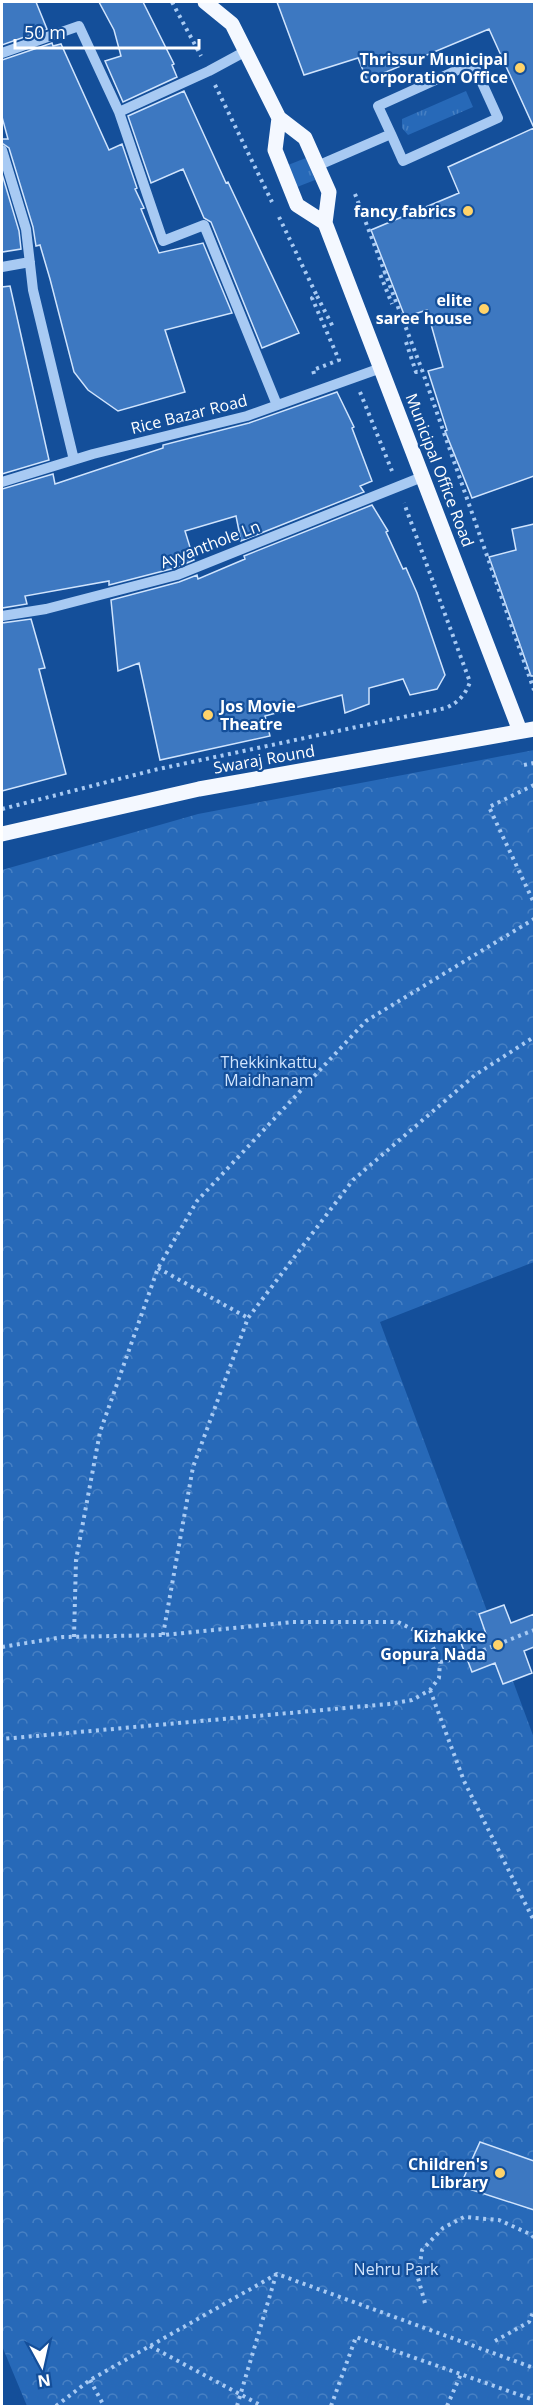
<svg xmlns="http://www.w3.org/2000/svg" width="536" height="2408" viewBox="0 0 536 2408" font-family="'Open Sans',sans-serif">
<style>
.grass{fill:url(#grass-tufts)}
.forest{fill:url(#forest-crowns)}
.building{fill:#3d78c1;stroke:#d0e4fd;stroke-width:1.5}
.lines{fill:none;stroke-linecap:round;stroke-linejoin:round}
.path{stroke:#a8caf3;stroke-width:4;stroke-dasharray:3 4.5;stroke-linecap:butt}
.minor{stroke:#a8caf3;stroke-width:10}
.major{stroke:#f4f8ff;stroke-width:15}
.poi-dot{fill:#ffd36a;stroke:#144f9a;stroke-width:2}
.labels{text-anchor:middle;stroke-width:4.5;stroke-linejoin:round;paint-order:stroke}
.poi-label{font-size:16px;font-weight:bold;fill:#fff;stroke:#144f9a;text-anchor:end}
.street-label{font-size:16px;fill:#fff;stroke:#144f9a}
.park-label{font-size:16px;fill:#d0e4fd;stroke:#144f9a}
</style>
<defs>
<pattern id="grass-tufts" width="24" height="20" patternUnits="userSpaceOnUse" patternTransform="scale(1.5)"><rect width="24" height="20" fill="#2769b8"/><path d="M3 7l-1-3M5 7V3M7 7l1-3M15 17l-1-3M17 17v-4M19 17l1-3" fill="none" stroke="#4780c3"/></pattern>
<pattern id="forest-crowns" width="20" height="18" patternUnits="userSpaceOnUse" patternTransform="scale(1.5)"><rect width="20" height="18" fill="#2769b8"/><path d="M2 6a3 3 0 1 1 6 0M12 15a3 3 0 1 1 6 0" fill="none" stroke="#4780c3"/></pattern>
</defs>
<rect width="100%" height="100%" fill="#144f9a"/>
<!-- grass -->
<path class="grass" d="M466,91L473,107L408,135L402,128V119Z
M306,158L315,180L297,187L288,165Z"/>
<!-- forest -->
<path class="forest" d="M534,750V1262L380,1322L534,1738V2406H27L2,2346V870L198,814Z"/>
<!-- building -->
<path class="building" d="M2,2H36L47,29L2,45Z
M99,2H143L174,64L172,65L177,77L123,102L105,61L121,56L114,30Z
M277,2H534V476L472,498L445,431L447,430L428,371L443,367L427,310L405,317L371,230L459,193L448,167L534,128L489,29L367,80L358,58L304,75Z
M52,43L53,46L61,44L109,150L122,144L137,188L135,189L144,208L141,209L159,253L203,243L232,313L165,330L185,392L118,411L88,390L74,372L50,279L40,245L36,246L33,227L9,148L2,143V139H8L2,117V60Z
M184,91L226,183L228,182L299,333L262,348L211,222L204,218L183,169L151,183L128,116Z
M2,174L19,231L21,249L2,252Z
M10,286L49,460L2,474V287Z
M337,392L354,427L352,428L372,481L360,486L364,492L241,541L236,516L185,531L194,560L175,568L109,585V581L25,596L27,604L2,608V489L53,474L55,484L163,448V445L249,423Z
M372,505L388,531L386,532L403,569L406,568L417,593L445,675L437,689L410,695L403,679L369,688V704L345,713L342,695L265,716L270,736L160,760L139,663L118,671L111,600L179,582L197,575L198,579L245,559L244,556Z
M534,524V676H531L489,557L516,550L512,529Z
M31,619L45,668L39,669L66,774L2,791V623Z
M504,1605L511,1623L534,1614V1647L524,1651L532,1673L503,1684L495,1663L472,1672L461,1643L486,1634L479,1614Z
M480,2142L534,2161V2210L460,2186Z"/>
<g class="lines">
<!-- path -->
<path class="path" d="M172,2L201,56
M215,85L272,202
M355,194L422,370L534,690
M279,217L317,296
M386,272L380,274L392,304
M406,342L416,372L422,370
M314,374L313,370L339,360L312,298L317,296L333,327
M360,392L392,471
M524,765L534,763
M534,785L489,807L534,903
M2,809L154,770L446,708C459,702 465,695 470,682L404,503
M158,1268L248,1318
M163,1635L193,1467L248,1318L353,1180L475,1075L534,1037
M74,1637L76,1560L100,1432L158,1268L197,1201L366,1021L534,919
M2,1647L63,1637L163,1635L293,1622H398L428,1637L440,1662L439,1678L430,1690L412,1700L389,1704L2,1739
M440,1662L466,1657L534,1630
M430,1690L464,1781L534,1921
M425,2303L418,2278L422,2250L443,2228L464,2217L499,2220L532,2235L534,2238
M495,2341L529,2322L534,2310
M150,2346L262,2406
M90,2380L104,2406
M56,2406L90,2380L277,2274L534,2368
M237,2406L276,2275
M331,2406L356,2337L534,2400
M447,2406L461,2374"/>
<!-- minor -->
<path class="minor" d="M2,53L79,26L119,112L209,71L246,51
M119,112L163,241L204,225L277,405
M2,150L26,229L33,290L74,460
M317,166L391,134L378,106L473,63L498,118L403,161L391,134
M2,267L30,262
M2,482L93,454L247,416L381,368
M2,616L46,609L177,575L422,477"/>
<!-- major -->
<path class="major" d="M205,2L232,24L279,118L275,150L297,205L325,223L520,731
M279,118L305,138L329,192L325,223
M2,834L199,789L534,729"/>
</g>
<!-- markers -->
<g class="poi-dot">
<circle cx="520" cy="68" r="6"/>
<circle cx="468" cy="211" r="6"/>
<circle cx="484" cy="309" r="6"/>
<circle cx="208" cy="715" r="6"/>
<circle cx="498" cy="1645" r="6"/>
<circle cx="500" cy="2173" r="6"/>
</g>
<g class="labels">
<!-- poi labels -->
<g class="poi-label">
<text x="508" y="65">Thrissur Municipal<tspan x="508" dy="18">Corporation Office</tspan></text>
<text x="456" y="217">fancy fabrics</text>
<text x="472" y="306">elite<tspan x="472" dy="18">saree house</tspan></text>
<text x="220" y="712" text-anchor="start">Jos Movie<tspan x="220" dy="18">Theatre</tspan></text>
<text x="486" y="1642">Kizhakke<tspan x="486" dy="18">Gopura Nada</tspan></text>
<text x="488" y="2170">Children's<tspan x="488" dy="18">Library</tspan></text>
</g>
<!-- street labels -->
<g class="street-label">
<text transform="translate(189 414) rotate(-14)" y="6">Rice Bazar Road</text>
<text transform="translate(440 470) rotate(69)" y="6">Municipal Office Road</text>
<text transform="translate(210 544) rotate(-21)" y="6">Ayyanthole Ln</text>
<text transform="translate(264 759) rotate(-10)" y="6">Swaraj Round</text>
</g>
<!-- park labels -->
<g class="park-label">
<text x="269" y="1068">Thekkinkattu<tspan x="269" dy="18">Maidhanam</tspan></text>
<text x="396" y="2275">Nehru Park</text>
</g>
</g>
<!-- border -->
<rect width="536" height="2408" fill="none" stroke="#ffffff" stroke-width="6"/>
<!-- north arrow -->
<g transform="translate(42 2366) rotate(172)" stroke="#144f9a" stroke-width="4.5" paint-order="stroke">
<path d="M0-4.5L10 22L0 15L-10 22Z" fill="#ffffff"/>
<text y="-9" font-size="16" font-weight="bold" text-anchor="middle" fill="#ffffff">N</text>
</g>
<!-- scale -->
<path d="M15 39v9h184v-9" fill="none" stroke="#ffffff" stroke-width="3"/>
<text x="24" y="39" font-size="18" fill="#ffffff" stroke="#144f9a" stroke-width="4.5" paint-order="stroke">50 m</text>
</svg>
